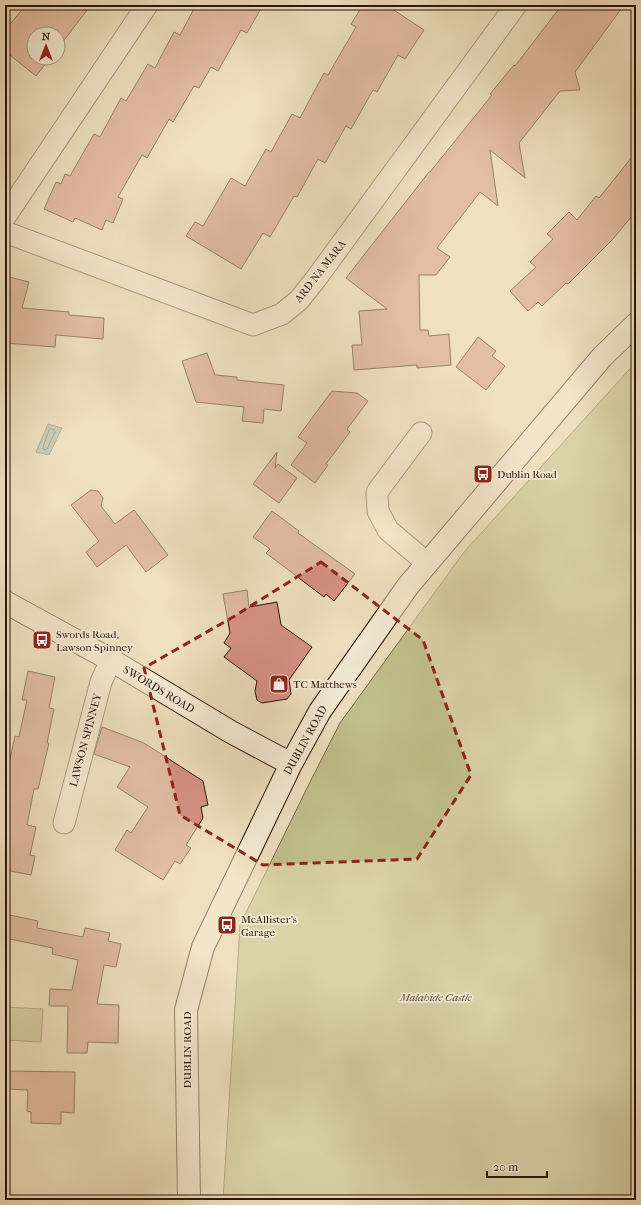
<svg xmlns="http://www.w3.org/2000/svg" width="641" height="1205" viewBox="0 0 641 1205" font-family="'IM FELL French Canon',serif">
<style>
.green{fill:#c1c08c;stroke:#76694a}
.water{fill:#9abdb5;stroke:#6e7970}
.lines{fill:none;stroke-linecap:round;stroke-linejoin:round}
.shore{stroke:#62685f;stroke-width:1}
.building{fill:#d69284;stroke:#2b1209}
.minor-casing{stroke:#5c4636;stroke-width:23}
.secondary-casing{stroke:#2b1209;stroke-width:24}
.minor{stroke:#f5ebd5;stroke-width:21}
.secondary{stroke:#f5ebd5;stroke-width:22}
.marked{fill:none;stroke:#8f2418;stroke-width:3;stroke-dasharray:8 5;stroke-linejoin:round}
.labels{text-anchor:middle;stroke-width:3.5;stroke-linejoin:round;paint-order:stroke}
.street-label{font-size:11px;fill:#2b1209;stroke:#f5ebd5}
.poi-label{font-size:11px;fill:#2b1209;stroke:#f5ebd5;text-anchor:start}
.park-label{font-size:11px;font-style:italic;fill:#604f37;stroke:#f5ebd5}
</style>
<rect width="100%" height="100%" fill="#efe0bf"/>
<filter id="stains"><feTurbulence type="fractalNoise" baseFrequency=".005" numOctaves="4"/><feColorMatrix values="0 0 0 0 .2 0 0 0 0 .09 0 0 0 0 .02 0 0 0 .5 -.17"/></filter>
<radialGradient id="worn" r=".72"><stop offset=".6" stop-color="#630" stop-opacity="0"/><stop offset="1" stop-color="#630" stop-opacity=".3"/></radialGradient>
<!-- green -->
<path class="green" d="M636,362V1200H223L240,925L309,784L340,723L464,552Z
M5,1007L43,1009L41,1042L5,1040Z"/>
<!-- water -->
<path class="water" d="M48,424L62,428L49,455L36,452Z"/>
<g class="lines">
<!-- shore -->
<path class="shore" d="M51,429L55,430V432L47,449L44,450L43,447L49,430Z"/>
</g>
<!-- building -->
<path class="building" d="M26,5H91L58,48V34H34V58H50L36,76L5,51V30Z
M196,5H263L247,33L241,30L218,71L211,67L199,88L194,86L173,122L169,119L147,158L142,155L118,197L123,199L113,223L106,220L102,230L75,218L73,222L44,209L56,182L61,184L65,174L70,176L94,134L100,137L121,98L126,101L148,64L155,68L174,32L180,35Z
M363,5H386L424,30L405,59L398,55L377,92L373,90L351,129L346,126L325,163L318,159L297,197L294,196L270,237L263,233L241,269L186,236L195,222L203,226L231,178L245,186L266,149L271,152L292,114L300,118L324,73L328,75L356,27L351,24Z
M562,5H624L575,72L580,90L560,91L519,143L525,178L490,150L498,206L480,192L437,248L450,257L436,275H419L420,330H428L429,336L449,334L451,365L417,368V365L354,370L352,345H362L359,311L387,309L346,278L429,172H430L492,95L490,94L514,65L515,66Z
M636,152V211L613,239L568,284L566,283L542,306L538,302L528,311L510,291L536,267L530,262L553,239L547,234L569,212L577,220L596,196L599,198Z
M5,276L29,282L22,308L69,312V315L104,318L103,339L56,335L55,347L5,343Z
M478,337L496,351L492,356L505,366L486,390L456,367Z
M207,353L215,375L237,377V380L284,385L281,411L264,409L263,423L242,421L244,407L196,402L182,361Z
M332,391L357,393L368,401L347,429L350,432L326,464L328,465L315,483L291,465L307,443L298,437Z
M277,452L275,468L278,464L297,478L279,503L253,484Z
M91,490L98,491L103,498L101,506L115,524L134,510L168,555L146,572L126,545L97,567L86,552L99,541L71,505Z
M272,511L299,531L298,533L355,574L334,601L326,594L324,597L266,553L270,549L253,537Z
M247,590L249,607L277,602L281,625L312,647L289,680L291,694L287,699L262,703L257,700L255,691L257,681L224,657L231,648L224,643L230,633L223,594Z
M28,671L55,677L49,708L54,709L47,743H49L38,789H34L27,825L36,827L30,855L35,856L31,875L5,870V783L15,736L19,737L27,700H22Z
M102,727L144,743L203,781L208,805L201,807L203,818L186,845L191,848L180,864L175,861L163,880L115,850L127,830L131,833L148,807L117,787L130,767L94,754Z
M5,914L38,921L37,928L83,937L85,928L110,933L108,941L121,944L116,967L104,965L97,1004L119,1005L118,1043L88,1042L87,1053H67L68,1006H49L50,989L72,990L78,960L52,954L53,948L5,938Z
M5,1071L75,1072L74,1113L61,1112V1124L31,1123V1112L27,1111L28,1090L5,1089Z"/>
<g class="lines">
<!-- minor casing -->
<g class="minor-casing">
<path id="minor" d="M5,217L147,5
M5,232L253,325L282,314L299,300L315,280L516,5
M421,433L377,492L378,511L388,530L427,563
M64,823L101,682L111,660"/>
</g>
<!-- secondary casing -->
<g class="secondary-casing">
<path id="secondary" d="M5,602L111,660L231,732L291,764
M189,1200L186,1010L203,947L291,764L320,711L408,586L602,357L636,324"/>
</g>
<!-- minor -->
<use href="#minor" class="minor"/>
<!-- secondary -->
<use href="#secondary" class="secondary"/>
</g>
<!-- marked area -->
<path d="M0 0H641V1205H0ZM321,562L423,640L471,775L417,859L263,865L180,815L144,668L233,617Z" fill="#efe0bf" fill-opacity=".55" fill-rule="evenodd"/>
<path class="marked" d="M321,562L423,640L471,775L417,859L263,865L180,815L144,668L233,617Z"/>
<!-- icons -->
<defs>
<g id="bus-square" transform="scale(1)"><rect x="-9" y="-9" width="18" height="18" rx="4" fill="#8f2418" stroke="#f5ebd5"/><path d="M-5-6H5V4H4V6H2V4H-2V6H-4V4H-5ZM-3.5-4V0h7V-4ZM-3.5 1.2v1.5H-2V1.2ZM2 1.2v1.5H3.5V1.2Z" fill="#fff"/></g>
<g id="shop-square" transform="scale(1)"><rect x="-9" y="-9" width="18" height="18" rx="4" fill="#8f2418" stroke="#f5ebd5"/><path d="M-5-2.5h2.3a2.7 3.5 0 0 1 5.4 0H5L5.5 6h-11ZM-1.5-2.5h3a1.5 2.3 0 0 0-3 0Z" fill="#fff"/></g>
</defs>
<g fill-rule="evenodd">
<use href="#bus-square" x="483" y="474"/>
<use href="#bus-square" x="42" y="640"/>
<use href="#shop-square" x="279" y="684"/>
<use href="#bus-square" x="227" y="925"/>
</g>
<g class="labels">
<!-- street labels -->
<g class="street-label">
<text transform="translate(320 271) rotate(-52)" y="4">ARD NA MARA</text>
<text transform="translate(159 689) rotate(31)" y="4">SWORDS ROAD</text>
<text transform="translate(85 740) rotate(-75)" y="4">LAWSON SPINNEY</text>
<text transform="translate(305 740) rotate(-61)" y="4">DUBLIN ROAD</text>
<text transform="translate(187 1050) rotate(-90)" y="4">DUBLIN ROAD</text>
</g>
<!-- poi labels -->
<g class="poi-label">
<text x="497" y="478">Dublin Road</text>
<text x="56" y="638">Swords Road,<tspan x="56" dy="13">Lawson Spinney</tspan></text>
<text x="293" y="688">TC Matthews</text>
<text x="241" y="923">McAllister's<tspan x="241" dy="13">Garage</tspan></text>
</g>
<!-- park labels -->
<g class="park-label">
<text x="436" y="1001">Malahide Castle</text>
</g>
</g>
<!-- margin -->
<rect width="641" height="1205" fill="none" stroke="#efe0bf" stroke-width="20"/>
<rect x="6" y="6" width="629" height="1193" fill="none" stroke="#2b1209" stroke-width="2"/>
<rect x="10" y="10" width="621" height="1185" fill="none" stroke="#2b1209"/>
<!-- north arrow -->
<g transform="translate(46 46)"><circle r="19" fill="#f5ebd5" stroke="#a49483"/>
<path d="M0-3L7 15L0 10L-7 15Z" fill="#8f2418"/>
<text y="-6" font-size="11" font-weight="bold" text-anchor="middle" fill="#2b1209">N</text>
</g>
<!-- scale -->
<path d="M487 1171v6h60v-6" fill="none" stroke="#2b1209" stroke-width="2"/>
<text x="493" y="1171" font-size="12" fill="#2b1209" stroke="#f5ebd5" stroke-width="3" paint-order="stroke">20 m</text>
<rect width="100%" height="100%" filter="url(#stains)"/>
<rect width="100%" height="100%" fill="url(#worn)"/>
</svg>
